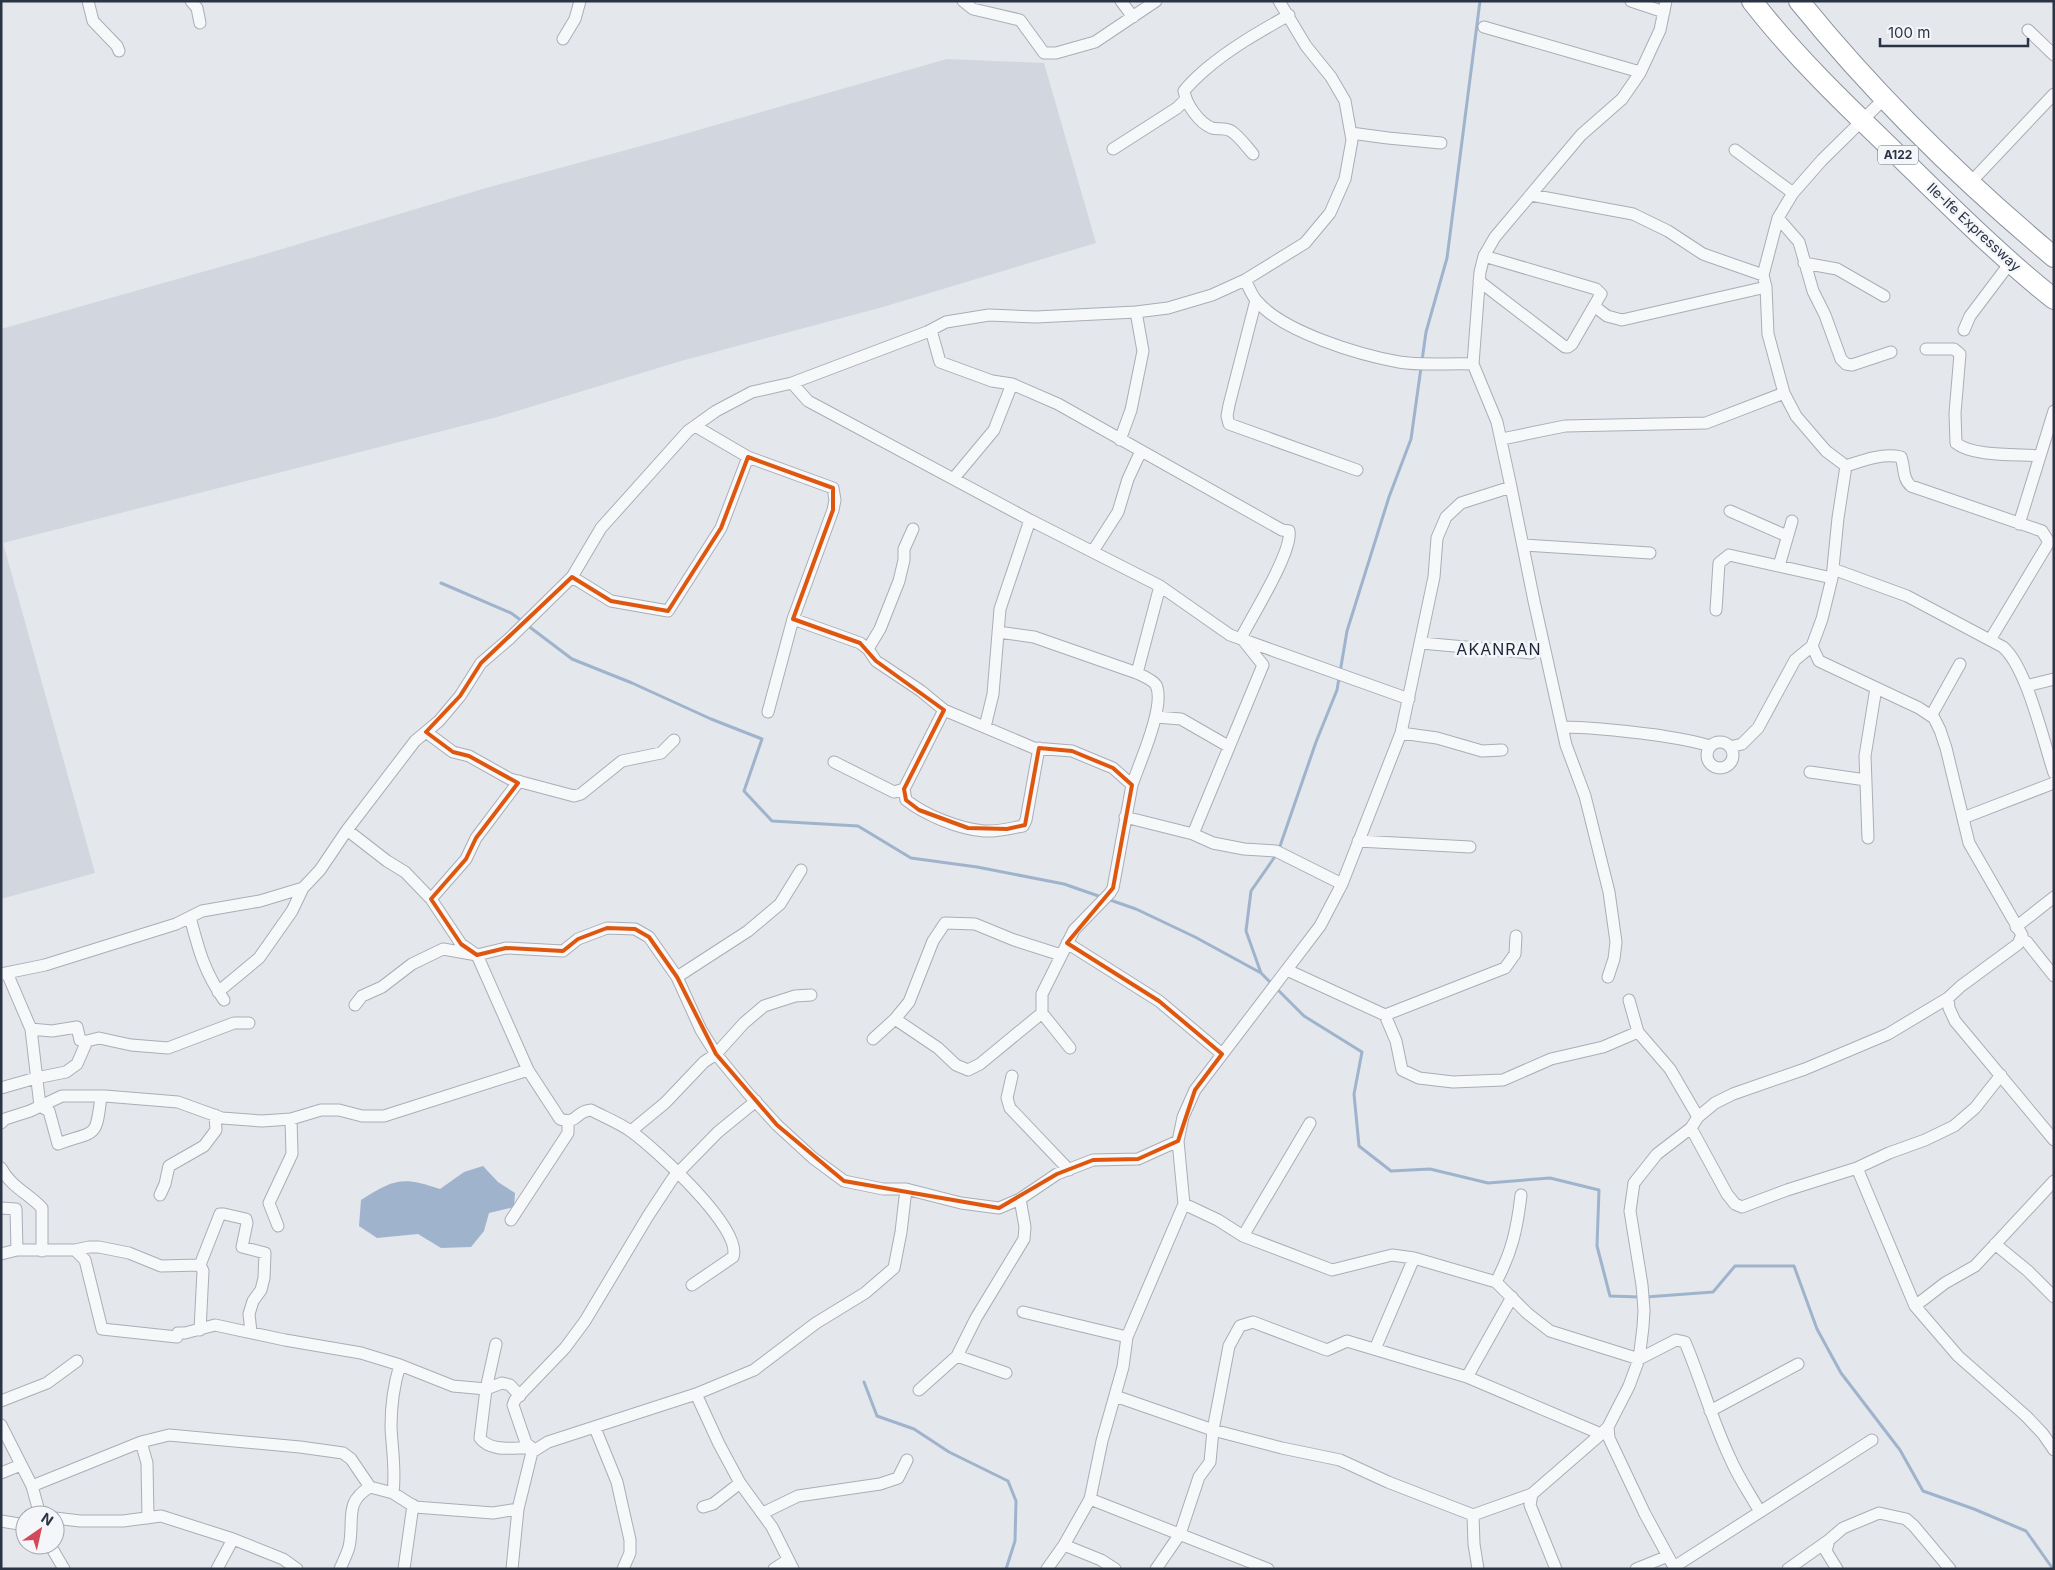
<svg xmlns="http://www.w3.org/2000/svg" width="2055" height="1570" viewBox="0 0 2055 1570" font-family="Inter,sans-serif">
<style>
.built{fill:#d2d6de}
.water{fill:#9fb4cc}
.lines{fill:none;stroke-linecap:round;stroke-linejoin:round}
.stream{stroke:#9fb4cc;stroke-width:3}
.minor-casing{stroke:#a9aeb7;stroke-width:13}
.trunk-casing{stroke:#8b94a3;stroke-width:22}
.minor{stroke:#f7f8fa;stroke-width:11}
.trunk{stroke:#fff;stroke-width:20}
.marked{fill:none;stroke:#df570f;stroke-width:4;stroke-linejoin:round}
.labels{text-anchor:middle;stroke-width:5;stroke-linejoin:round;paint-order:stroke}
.shield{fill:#f4f6f9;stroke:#676e7b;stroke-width:1}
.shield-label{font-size:12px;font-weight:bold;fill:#2b3445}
.street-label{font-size:14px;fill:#2b3445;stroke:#f4f6f9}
.quarter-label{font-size:16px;letter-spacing:1px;fill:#1d2536;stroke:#f4f6f9}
</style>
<rect width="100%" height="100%" fill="#e4e7ec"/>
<!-- built -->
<path class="built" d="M947,59L1044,63L1096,243L883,307L681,361L497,417L3,543L95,873L1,899V329L262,255L486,188L674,137Z"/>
<!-- water -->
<path class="water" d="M483,1166L498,1182L515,1193L514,1207L489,1213L484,1231L471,1247L441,1248L418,1234L377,1238L359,1226L361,1200C394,1179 402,1176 440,1189L464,1172Z"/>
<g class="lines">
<!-- stream -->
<path class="stream" d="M441,583L511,613L522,621
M527,625L572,659L632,683L711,719L762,739L744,791L772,821L858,826L911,858L977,867L1064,884L1136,909L1195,937L1261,973L1304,1016L1362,1052L1354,1094L1359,1146L1391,1171L1430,1169L1488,1183L1550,1178L1599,1190L1597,1246L1610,1296L1639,1297
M1279,849L1316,742L1337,690L1347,631L1389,497L1411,439L1426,332L1447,258L1480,1
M1261,973L1246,931L1251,891L1276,855
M1646,1297L1713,1292L1735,1266H1794L1817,1329L1841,1373L1900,1450L1923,1491L1974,1509L2026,1531L2053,1569
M864,1382L877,1416L914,1429L949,1452L1008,1481L1016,1501L1015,1541L1006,1569"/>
<!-- minor casing -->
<g class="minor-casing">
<path id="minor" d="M88,1L93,21L117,46L119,51
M191,1L197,8L200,23
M963,1L973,9L1020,20L1044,53H1056L1095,42L1156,1
M1121,1L1133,17
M1631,1L1664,12
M1484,27L1640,72
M2028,30L2054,55
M563,39L575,19L580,1
M1351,133L1388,138L1441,143
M1113,149L1177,108L1185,100
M1735,150L1793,193
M1253,154C1246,146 1239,136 1231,131C1224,127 1218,130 1212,128C1199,123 1186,104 1184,91C1190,83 1198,76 1206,69C1232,47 1259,32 1289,15
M1970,183L2054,94
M1531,195L1633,214L1668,231L1703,254L1763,275
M1778,218L1799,242L1813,291L1825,315L1841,359L1846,364L1852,365L1891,352
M1804,263L1837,269L1884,296
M1245,280C1249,287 1251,294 1256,300C1282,332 1360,355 1399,362C1423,366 1449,363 1473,364
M1479,281L1565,347H1568L1572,344L1601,294L1596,289L1484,256
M1256,300L1229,405L1227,416L1229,424L1357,470
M1594,306L1607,316L1622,320L1766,287
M931,330L940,362L992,381L1012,384L1058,404L1282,530L1289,531C1293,551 1252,616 1241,638
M1964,330L1970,316L2010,263
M1926,349H1954L1960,354L1955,413L1956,443C1973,457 2018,454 2040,456
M792,383L808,401L1030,520L1160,586L1230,635L1409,699
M695,426L748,457L833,488L835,500L833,510L793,619L768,712
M1502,439L1565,426L1706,423L1784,393
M1120,440L1131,410L1143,351L1136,312
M1846,466C1864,460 1882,453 1901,457C1905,468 1902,478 1911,486L2042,531L2049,542
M954,478L994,430L1012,384
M1511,487L1534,601L1566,745L1585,796L1609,892L1616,942L1614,959L1608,977
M1730,511L1787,536
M2019,524L2054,411
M1523,545L1650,553
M1093,551L1118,512L1128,479L1141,451
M1779,566L1792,521
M1833,569L1907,596L2003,647C2027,668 2043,740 2054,773
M572,577L611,601L668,611L721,528L748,457
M1716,610L1719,563L1729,555L1832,578
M793,619L860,643L868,649L876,661L921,691L944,710L1034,748L1072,751L1113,768L1132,785L1113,888L1110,893L1074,930L1042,994V1013L1070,1048
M998,632L1034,637L1137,673
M1990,640L2049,542
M1421,643L1531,653
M868,649L880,629L899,581L904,560V549L913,529
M2026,686L2054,679
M1931,716L1960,664
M1156,717L1181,719L1228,746
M985,727L993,694L1000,609L1030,520
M1562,727C1594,727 1625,731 1656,735C1675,738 1692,740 1710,746
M426,732L453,752L469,756L510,779L574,796L581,794L622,761L661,753L674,740
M1401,733L1437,738L1482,751L1502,750
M1707 755a13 13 0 1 1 26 0a13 13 0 1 1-26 0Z
M1730,747L1742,744L1758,728L1795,660L1812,646
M834,762L894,792L904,789L906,800C925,815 959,829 984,831C997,832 1011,828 1023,826L1026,820L1039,748
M1810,772L1866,780
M1132,785C1139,764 1166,705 1156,685C1153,680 1143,676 1137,673L1160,586
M904,789L944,710
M1125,817L1193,834L1213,843L1244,849L1276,851L1342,884
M1963,818L2054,783
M347,830L387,861L405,872L431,899L461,944L477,955L506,948L563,951L578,939L607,928L635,929L649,937L677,977L701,1030L716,1054L747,1092L777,1125L813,1158L844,1181L883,1189H906L961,1203L999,1208L1020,1199L1057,1174L1093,1160L1138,1159L1178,1141
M1193,834L1263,665L1243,640
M1868,838L1865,756L1876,688
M1358,841L1470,847
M431,899L466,859L476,838L519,781
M190,917C199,951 204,971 224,1000
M2016,927L2054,897
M2021,939L2027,942L2054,976
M1067,943L1159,1001L1222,1054
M1287,970L1385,1015L1396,1041L1402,1070L1419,1078L1453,1082L1503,1080L1551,1059L1603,1047L1638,1032
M7,973L31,1029L40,1106L49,1111L58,1144C96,1130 96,1140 101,1096
M1,974L45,965L176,924L202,911L260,901L303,888L320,870L347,830L415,741L439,721L460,696L481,663L509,639L572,577L601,528L688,431L716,411L752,392L792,383L927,332L946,322L989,315L1036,317L1136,312L1168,308L1212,295L1245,280L1305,243L1330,213L1345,179L1352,140L1345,101L1331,77L1306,46L1279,1
M677,977L748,931L780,904L801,870
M218,992L259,958L292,911L303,888
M1948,998L1949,1008L1955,1021L2054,1140
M1629,1000L1638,1032L1670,1069L1698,1117
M355,1005L362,996L382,987L412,964L443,949L477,955L528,1070L560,1119C578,1125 575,1111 591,1110C604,1117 620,1123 632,1132C654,1148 744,1229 733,1257L692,1285
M1385,1015L1505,968L1515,954L1516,936
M895,1019L938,1048L956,1065L968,1070L980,1064L1042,1013
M31,1029L52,1031L77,1027L80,1040L87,1041L99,1038L131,1045L168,1048L234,1023H249
M873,1039L895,1019L909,1002L933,941L945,923L975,924L1014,940L1061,955
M1012,1076L1007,1098L1010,1108L1069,1170
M1,1088L36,1078L66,1072L77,1064L87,1041
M1,1123L5,1119L30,1111L62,1096H105L178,1102L222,1118L262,1121L291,1119L321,1110H339L362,1116H384L528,1070
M1691,1128L1727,1194L1735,1204L1742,1207L1787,1190L1857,1168L1889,1153L1925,1140L1954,1126L1975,1108L2001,1075
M631,1131L665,1103L704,1062L716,1054L744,1023L764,1006L795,996L811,995
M1,1168C10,1186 29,1194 42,1208V1251
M1857,1168L1915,1306L1958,1356L2026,1416L2043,1434L2054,1450
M160,1195L165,1184L169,1166L204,1146L216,1130L215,1115
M1184,1204L1218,1220L1243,1236L1332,1270L1392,1255L1414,1258L1496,1282L1527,1313L1550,1331L1639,1359L1676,1340L1685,1342C1701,1380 1712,1420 1730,1458C1738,1477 1750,1494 1760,1512
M1,1208L16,1209L17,1250
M511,1220L568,1133V1122
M278,1226L269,1203L292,1154L291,1119
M1243,1236L1310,1123
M1995,1244L2028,1271L2054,1297
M75,1250L85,1260L102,1329L177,1337L178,1333H185L215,1325L285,1340L361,1353L400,1365
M1,1254L17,1250H75L89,1247H99L129,1253L161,1266L200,1265L203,1271L200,1330
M200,1265L220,1214H224L246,1219L247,1223L242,1247L265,1253L264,1278L261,1290L253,1301L249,1314L251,1332
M1496,1282C1512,1252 1517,1229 1521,1195
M1915,1306L1945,1283L1975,1266L2054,1181
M1023,1312L1127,1337
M496,1344L486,1389L480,1438C491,1453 516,1447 532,1448
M1375,1349L1414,1258
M957,1356L1006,1373
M1467,1377L1512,1297
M919,1390L957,1356L976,1318L1024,1239L1025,1227L1020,1199
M696,1394L719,1444L740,1483L772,1527L793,1569
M1115,1396L1213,1430L1282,1448L1340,1460L1388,1482L1473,1515L1532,1494L1601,1434
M1,1401L47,1383L77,1361
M1710,1411L1798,1364
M1,1425L32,1486L40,1515
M595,1428L617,1482L623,1509L630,1540V1553L623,1569
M141,1442L147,1463L148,1518
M532,1452V1448L526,1443L513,1405L515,1400L565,1348L585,1321L648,1216L673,1178L718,1132L756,1101
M1,1473L21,1465
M32,1486L141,1442L169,1435L300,1447L343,1453L351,1459L370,1487
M393,1493C396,1470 392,1449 391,1427C391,1406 394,1384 400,1365L453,1386L486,1389L502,1383L510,1385L520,1396
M1532,1494L1530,1505L1556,1569
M1090,1499L1268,1569
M703,1507L713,1504L740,1483
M763,1513L798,1496L880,1484L898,1478L907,1460
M1473,1515L1474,1544L1478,1569
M55,1518L80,1521H123L161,1516L233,1539L283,1559L297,1569
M1,1521L25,1525
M1829,1540L1826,1551L1837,1569
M50,1545L64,1569
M1064,1545L1101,1560L1115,1569
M1674,1567L1872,1440
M217,1569L233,1539
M340,1569C343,1562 347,1554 349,1547C355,1520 343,1503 370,1487L393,1493L415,1507L493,1513L518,1509
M404,1569L413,1505
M512,1569L518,1509L532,1452L548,1442L696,1394L754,1370L816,1323L865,1293L894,1268L901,1232L906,1189
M774,1569L788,1560
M1047,1569L1064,1545L1090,1499L1102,1441L1123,1367L1127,1337L1184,1204L1178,1141L1183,1117L1195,1090L1320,926L1342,884L1401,733L1434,577L1437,538L1446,517L1461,503L1511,487L1497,422L1473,364L1480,272L1484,256L1495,237L1581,135L1622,99L1640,73L1660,30L1666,1
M1156,1569L1180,1534L1199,1477L1210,1462L1213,1430L1229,1346L1240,1326L1253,1322L1327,1350L1347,1341L1467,1377L1601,1434L1608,1427
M1636,1569L1668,1556
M1675,1569L1645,1514L1609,1438L1608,1427L1629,1386L1639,1359L1643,1327L1644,1310L1642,1285L1630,1211L1634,1183L1657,1154L1691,1128L1698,1117L1715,1103L1733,1094L1805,1069L1888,1034L1948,998L1961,986L2018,944L2022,935L1969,843L1946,748L1940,730L1934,718L1919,708L1819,661L1812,646L1822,619L1832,578L1838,518L1846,466L1826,451L1796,416L1784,393L1768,334L1766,287L1763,275L1778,218L1793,193L1822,160L1885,98
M1788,1569L1829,1540L1843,1528L1879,1513L1906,1519L1914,1526L1950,1569"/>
</g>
<!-- trunk casing -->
<g class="trunk-casing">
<path id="trunk" d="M1752,1C1797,59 1850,109 1903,160C1952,208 2000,256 2054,299
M1799,1C1875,95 1962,180 2054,257"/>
</g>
<!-- minor -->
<use href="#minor" class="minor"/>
<!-- trunk -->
<use href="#trunk" class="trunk"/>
</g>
<!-- marked area -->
<path class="marked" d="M748,457L833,488V510L793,619L860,643L876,661L944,710L904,789L906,800L919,810L968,828L1007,829L1025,825L1039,748L1072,751L1113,768L1132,785L1113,888L1067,943L1159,1001L1222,1054L1195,1090L1178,1141L1138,1159L1093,1160L1057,1174L999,1208L844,1181L777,1125L716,1054L677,977L649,937L635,929L607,928L578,939L563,951L506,948L477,955L461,944L431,899L466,859L476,838L518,783L469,756L453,752L426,732L460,696L481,663L572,577L611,601L668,611L721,528Z"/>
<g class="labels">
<!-- shield labels -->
<rect class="shield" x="1878" y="145.5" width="40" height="19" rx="4"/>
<g class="shield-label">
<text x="1898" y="159">A122</text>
</g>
<!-- street labels -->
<g class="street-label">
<text transform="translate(1974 227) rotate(43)" y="5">Ile-Ife Expressway</text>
</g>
<!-- quarter labels -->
<g class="quarter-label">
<text x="1499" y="655">AKANRAN</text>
</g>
</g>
<!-- border -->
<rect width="2055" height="1570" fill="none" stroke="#2b3445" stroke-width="5"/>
<!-- north arrow -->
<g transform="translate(40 1530) rotate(34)"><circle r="24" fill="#f4f6f9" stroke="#a4a8b1"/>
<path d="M0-4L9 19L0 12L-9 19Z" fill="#d1495b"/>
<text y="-8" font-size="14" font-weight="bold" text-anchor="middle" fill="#2b3445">N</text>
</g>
<!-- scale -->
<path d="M1880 38v8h148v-8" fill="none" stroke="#2b3445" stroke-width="2.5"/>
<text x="1888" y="38" font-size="15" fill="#2b3445" stroke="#f4f6f9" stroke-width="4" paint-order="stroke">100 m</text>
</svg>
